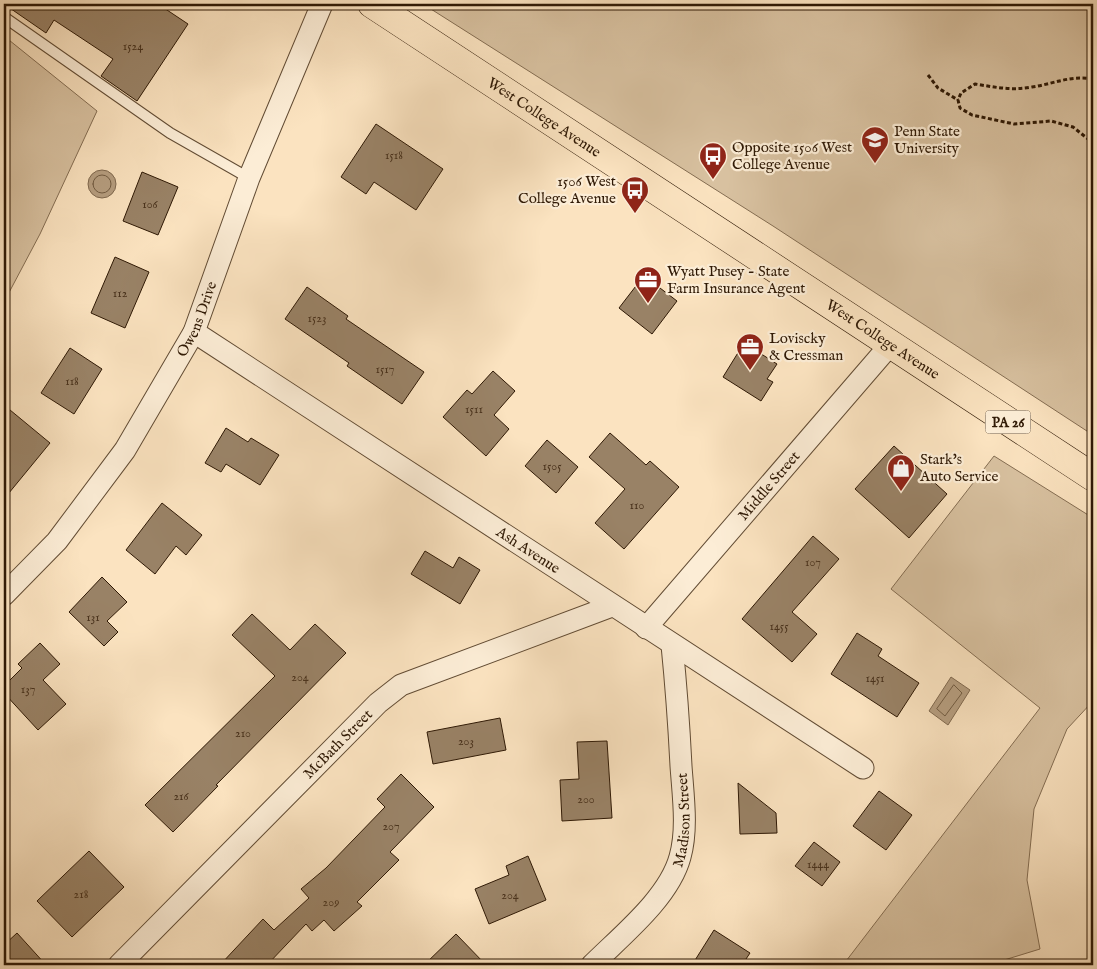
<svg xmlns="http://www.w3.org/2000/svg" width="1097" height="969" viewBox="0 0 1097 969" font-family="'IM FELL English',serif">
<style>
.green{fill:#d8c1a0;stroke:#846d52}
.water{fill:#b69e80;stroke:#80694f}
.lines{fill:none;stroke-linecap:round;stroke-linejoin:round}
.shore{stroke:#725c42;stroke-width:1}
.building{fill:#998266;stroke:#2f1905}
.lane-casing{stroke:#624c34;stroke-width:12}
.street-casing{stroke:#624c34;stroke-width:23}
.primary-casing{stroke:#2f1905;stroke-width:29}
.path{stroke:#2f1905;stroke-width:3;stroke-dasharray:4 2.5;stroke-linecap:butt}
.lane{stroke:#fcedd6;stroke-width:10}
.street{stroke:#fcedd6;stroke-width:21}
.primary{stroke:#fbe3c0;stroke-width:28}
.labels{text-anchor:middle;stroke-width:4.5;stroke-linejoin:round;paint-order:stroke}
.number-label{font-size:12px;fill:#4a331d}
.shield{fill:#fcedd6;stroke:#6c5944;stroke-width:1}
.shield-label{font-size:14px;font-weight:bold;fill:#2f1905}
.street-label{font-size:15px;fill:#2f1905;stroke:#fcedd6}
.poi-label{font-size:15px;fill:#2f1905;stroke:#fcedd6;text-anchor:start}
</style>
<rect width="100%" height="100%" fill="#fbe3c0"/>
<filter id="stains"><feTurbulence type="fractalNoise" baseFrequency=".004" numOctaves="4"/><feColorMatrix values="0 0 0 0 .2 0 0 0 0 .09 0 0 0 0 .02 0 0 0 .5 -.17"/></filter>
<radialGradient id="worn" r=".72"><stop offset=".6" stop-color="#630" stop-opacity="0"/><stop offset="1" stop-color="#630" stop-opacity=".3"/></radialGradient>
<!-- green -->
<path class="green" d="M423,4H1093V435L773,226Z
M4,36L97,111L40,234L4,302Z
M994,456L1093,518V701L1067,729L1034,809L1027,880L1040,949L988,965H843L1040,708L891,589Z"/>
<!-- water -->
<path class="water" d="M88 184a14 14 0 1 1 28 0a14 14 0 1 1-28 0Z
M951,677L970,690L948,725L929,711Z"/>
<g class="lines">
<!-- shore -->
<path class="shore" d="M93 184a9 9 0 1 1 18 0a9 9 0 1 1-18 0Z
M954,685L962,693L945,716L937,709Z"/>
</g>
<!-- building -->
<path class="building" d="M4,4H158L188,24L137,101L101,76L113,59L54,20L46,33Z
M376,124L443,169L416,210L374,182L366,194L341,177Z
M142,172L178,187L158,235L123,221Z
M115,257L149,272L125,328L91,313Z
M639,282L655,294L660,288L677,301L652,334L619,308Z
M307,287L348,316L346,319L424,372L402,404L347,366L349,363L285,319Z
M744,343L777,364L767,379L773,382L761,401L723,377Z
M70,348L102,369L74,414L41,393Z
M493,371L515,391L494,415L509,429L486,456L443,417L467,390L472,394Z
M4,405L50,443L4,499Z
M226,428L248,442L251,438L279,455L260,485L226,464L221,472L205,463Z
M610,433L646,465L650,461L679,487L624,549L595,523L625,489L589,457Z
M547,440L578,467L556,493L525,466Z
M894,446L947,494L909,538L855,489Z
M162,503L202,535L186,555L176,546L155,574L126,550Z
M813,536L839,559L792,612L817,634L792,662L742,619Z
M425,551L453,568L459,557L480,570L460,604L411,574Z
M102,577L127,602L107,621L118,632L104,646L69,612Z
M252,614L290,650L315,624L346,653L216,785L218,786L173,832L145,805L275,676L232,635Z
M857,633L882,649L878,656L919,683L897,717L831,674Z
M40,643L60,664L43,680L66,704L38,730L4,693V686L22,668L18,664Z
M500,718L506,750L433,764L427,732Z
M607,741L612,818L562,821L560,780L579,779L577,742Z
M401,774L434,807L390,852L399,860L357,902L362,906L334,931L324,920L312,931L306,924L267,965H220L263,919L274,930L309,898L301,889L326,868L385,807L377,799Z
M738,783L776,813L777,833L740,834Z
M879,791L912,815L886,850L853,826Z
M814,842L840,862L822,886L795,866Z
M89,851L124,887L72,937L37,901Z
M528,856L546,900L489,924L475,889L509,875L506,866Z
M714,930L750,953L742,965H692Z
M17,933L46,965H4V945Z
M456,934L486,965H424Z"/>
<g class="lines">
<!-- lane casing -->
<g class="lane-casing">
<path id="lane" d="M4,17L170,133L249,178"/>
</g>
<!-- street casing -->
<g class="street-casing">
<g id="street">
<path id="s1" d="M194,332L863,768"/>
<path id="s2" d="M4,595L57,541L125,450L194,332L249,178L322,4"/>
<path id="s3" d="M646,628L890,345"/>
<path id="s4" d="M119,965L378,703L401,685L612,606"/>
<path id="s5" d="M592,965C621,936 669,898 680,857C688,829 683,795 681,766C679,726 676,685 672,645"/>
</g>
</g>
<!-- primary casing -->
<g class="primary-casing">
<g id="primary">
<path id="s6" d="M372,4L1093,477"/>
</g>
</g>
<!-- path -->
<path class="path" d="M928,75L938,88L958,100
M1093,79C1071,75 1053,84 1032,87C1011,91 995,87 975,84L961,93L958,100L960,108L972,115L1014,124L1051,121L1073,127L1093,143"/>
<!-- lane -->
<use href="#lane" class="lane"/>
<!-- street -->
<use href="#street" class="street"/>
<!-- primary -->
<use href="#primary" class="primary"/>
</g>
<!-- icons -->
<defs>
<g id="university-pin" transform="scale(1.4375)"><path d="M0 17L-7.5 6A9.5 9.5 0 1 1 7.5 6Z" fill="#8f2418" stroke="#fcedd6"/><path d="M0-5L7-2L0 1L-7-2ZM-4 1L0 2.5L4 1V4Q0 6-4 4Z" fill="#fff"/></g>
<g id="bus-pin" transform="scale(1.4375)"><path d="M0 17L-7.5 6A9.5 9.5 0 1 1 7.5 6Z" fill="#8f2418" stroke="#fcedd6"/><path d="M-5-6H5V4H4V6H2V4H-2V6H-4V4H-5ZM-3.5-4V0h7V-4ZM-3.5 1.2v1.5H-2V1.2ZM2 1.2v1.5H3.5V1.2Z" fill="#fff"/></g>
<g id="office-pin" transform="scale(1.4375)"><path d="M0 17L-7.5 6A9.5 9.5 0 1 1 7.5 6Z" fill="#8f2418" stroke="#fcedd6"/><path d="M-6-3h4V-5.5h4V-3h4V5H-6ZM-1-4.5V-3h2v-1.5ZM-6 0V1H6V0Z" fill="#fff"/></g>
<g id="shop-pin" transform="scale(1.4375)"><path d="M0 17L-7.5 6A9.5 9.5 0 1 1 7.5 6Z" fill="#8f2418" stroke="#fcedd6"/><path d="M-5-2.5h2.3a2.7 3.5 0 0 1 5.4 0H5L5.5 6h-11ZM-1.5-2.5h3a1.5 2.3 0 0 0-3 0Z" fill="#fff"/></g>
</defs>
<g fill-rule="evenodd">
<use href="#university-pin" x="875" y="140"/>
<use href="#bus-pin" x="713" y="156"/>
<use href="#bus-pin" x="635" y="190"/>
<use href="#office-pin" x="648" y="280"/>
<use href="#office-pin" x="750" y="347"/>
<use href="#shop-pin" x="901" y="468"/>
</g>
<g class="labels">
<!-- number labels -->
<g class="number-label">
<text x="133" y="50">1524</text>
<text x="394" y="159">1518</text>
<text x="150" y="208">106</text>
<text x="120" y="297">112</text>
<text x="317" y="322">1523</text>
<text x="385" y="373">1517</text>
<text x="72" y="385">118</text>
<text x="474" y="413">1511</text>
<text x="552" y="470">1505</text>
<text x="637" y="509">110</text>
<text x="813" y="566">107</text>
<text x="93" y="621">131</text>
<text x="779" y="630">1455</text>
<text x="300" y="681">204</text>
<text x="875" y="682">1451</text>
<text x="28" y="693">137</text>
<text x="243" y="737">210</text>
<text x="466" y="745">203</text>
<text x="181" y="800">216</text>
<text x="586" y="803">200</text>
<text x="391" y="830">207</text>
<text x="818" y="868">1444</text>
<text x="81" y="898">218</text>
<text x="510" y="899">204</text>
<text x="331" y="906">209</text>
</g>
<!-- shield labels -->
<rect class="shield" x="985.5" y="410.5" width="45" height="23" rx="4"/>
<g class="shield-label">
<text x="1008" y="427">PA 26</text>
</g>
<!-- street labels -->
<g class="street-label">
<text dy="5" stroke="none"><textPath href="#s6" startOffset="206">West College Avenue</textPath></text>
<text dy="5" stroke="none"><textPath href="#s2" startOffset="339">Owens Drive</textPath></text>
<text dy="5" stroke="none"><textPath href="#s6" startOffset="611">West College Avenue</textPath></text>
<text dy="5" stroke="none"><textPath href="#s3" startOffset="188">Middle Street</textPath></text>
<text dy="5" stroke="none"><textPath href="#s1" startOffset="399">Ash Avenue</textPath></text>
<text dy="5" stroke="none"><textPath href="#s4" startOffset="311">McBath Street</textPath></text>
<text dy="5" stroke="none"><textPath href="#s5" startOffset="178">Madison Street</textPath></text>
</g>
<!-- poi labels -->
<g class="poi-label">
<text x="894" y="136">Penn State<tspan x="894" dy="17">University</tspan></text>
<text x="732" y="152">Opposite 1506 West<tspan x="732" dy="17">College Avenue</tspan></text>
<text x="616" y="186" text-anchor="end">1506 West<tspan x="616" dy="17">College Avenue</tspan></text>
<text x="667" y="276">Wyatt Pusey - State<tspan x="667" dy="17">Farm Insurance Agent</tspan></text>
<text x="769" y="343">Loviscky<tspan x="769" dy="17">&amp; Cressman</tspan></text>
<text x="920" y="464">Stark's<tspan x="920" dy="17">Auto Service</tspan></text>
</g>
</g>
<!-- margin -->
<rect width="1097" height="969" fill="none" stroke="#fbe3c0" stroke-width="20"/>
<rect x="5" y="5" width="1087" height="959" fill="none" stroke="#2f1905" stroke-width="2.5"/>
<rect x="10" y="10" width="1077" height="949" fill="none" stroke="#2f1905"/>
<rect width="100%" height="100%" filter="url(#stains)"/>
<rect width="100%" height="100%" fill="url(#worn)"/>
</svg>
